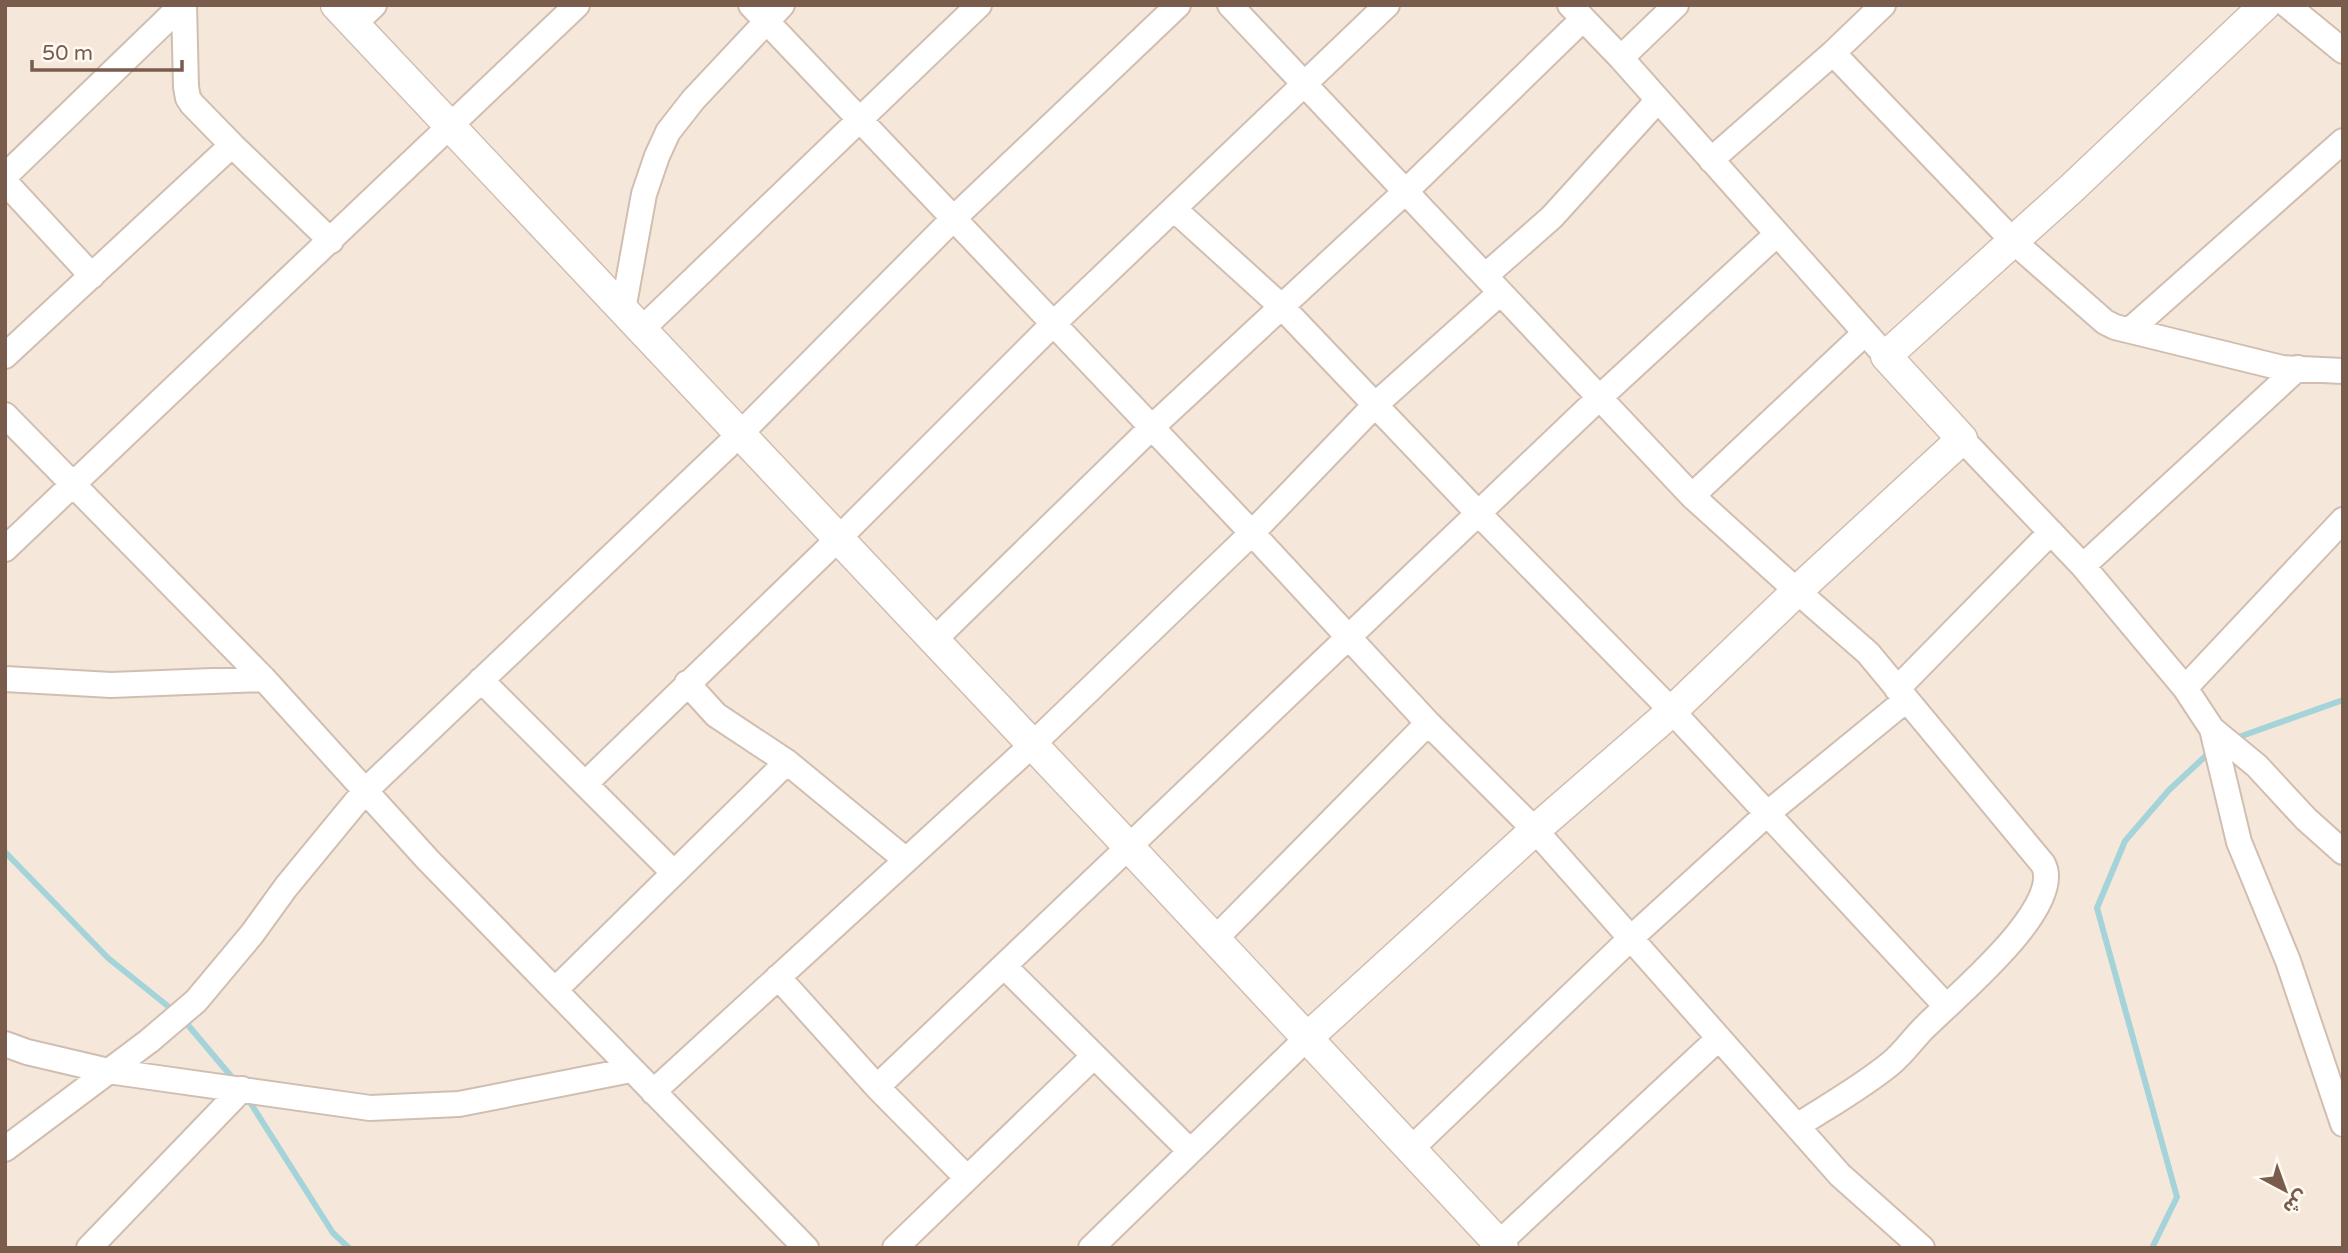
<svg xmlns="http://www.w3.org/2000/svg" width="2348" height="1253" viewBox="0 0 2348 1253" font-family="'Varela Round','Noto Sans Arabic',sans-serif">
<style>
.residential{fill:#f5e8da}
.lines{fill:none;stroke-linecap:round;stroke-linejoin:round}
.stream{stroke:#a5d3da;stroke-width:6}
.minor-casing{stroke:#d1beb0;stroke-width:28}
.tertiary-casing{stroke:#d1beb0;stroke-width:33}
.minor{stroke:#fff;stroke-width:24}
.tertiary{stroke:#fff;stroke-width:30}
</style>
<rect width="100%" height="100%" fill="#fdf6ec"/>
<!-- residential -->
<path class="residential" d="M5,5H2343V1248H5Z"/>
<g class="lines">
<!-- stream -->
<path class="stream" d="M2236,738L2343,700
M5,852L108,958L174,1011
M182,1018L236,1082
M246,1096L333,1233L349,1248
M2152,1248L2177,1197L2097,908L2125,841L2169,790L2211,751"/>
<!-- minor casing -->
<g class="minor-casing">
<path id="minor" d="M184,5L186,87L188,98L192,104L232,145L331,241
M751,5L1252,533L1428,723L1535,830L1840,1175L1922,1248
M1230,5L1692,496L1797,591L1868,653L2043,864C2066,906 1955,997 1927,1025C1914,1037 1904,1053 1890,1064C1862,1087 1828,1106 1797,1126
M1570,5L1621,58L1886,356
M2287,5L2343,51
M354,24L374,5
M1833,53L2013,241L2105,322L2115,327L2282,368L2343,371
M1621,58L1676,5
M1711,160L1833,53L1883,5
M5,176L182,5
M5,182L92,276
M1174,209L1282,307L1478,513L1672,711L1946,1006
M1485,276L1552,217L1658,100
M623,310L644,194L657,156L668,132L693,100L782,5
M641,330L979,5
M2130,330L2343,141
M5,356L232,145
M5,415L264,679L428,860L806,1248
M1962,439L2083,566L2185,688L2212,729L2239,842L2288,961L2343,1124
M1692,496L1865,333
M5,549L577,5
M2083,566L2298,368
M934,640L1151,428L1405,192L1583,19
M5,679L111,685L264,679
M481,680L585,784L838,539L1053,324L1387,5
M687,683L716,715L787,762L906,860
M2185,688L2343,520
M1897,689L2051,532
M2212,729L2257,766L2306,819L2343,852
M585,784L674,873
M1215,939L1428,723
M1004,966L1190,1151
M778,977L877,1087L967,1178
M555,990L787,762
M5,1044L27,1052L108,1071L370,1108L459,1104L631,1070
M877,1087L1599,398L1777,234
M653,1092L1032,745L1252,533L1375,405L1500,293
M5,1149L149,1041L196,1001L252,934L286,887L365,791L740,434L953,219L1178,5
M1411,1149L1631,938L1768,813L1906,700
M1499,1243L1719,1038
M89,1248L242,1089
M895,1248L1094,1056
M1091,1248L1307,1038"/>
</g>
<!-- tertiary casing -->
<g class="tertiary-casing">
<path id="tertiary" d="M336,5L1129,847L1503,1248
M1307,1038L1535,830L1672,711L1797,591L1962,439L1886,356L2072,188L2265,5"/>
</g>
<!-- minor -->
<use href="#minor" class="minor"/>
<!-- tertiary -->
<use href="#tertiary" class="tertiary"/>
</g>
<!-- border -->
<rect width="2348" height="1253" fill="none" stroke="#7a5c4d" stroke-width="14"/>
<!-- north arrow -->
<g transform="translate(2285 1190) rotate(139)" stroke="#fffaf3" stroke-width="5" paint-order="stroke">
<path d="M0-5L12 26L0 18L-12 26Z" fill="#7a5c4d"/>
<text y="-10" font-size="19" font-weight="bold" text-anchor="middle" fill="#7a5c4d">ش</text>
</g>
<!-- scale -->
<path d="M32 60v10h150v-10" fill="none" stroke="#7a5c4d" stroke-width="3.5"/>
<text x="42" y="60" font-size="21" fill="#7a5c4d" stroke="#fffaf3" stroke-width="5" paint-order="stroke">50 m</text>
</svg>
